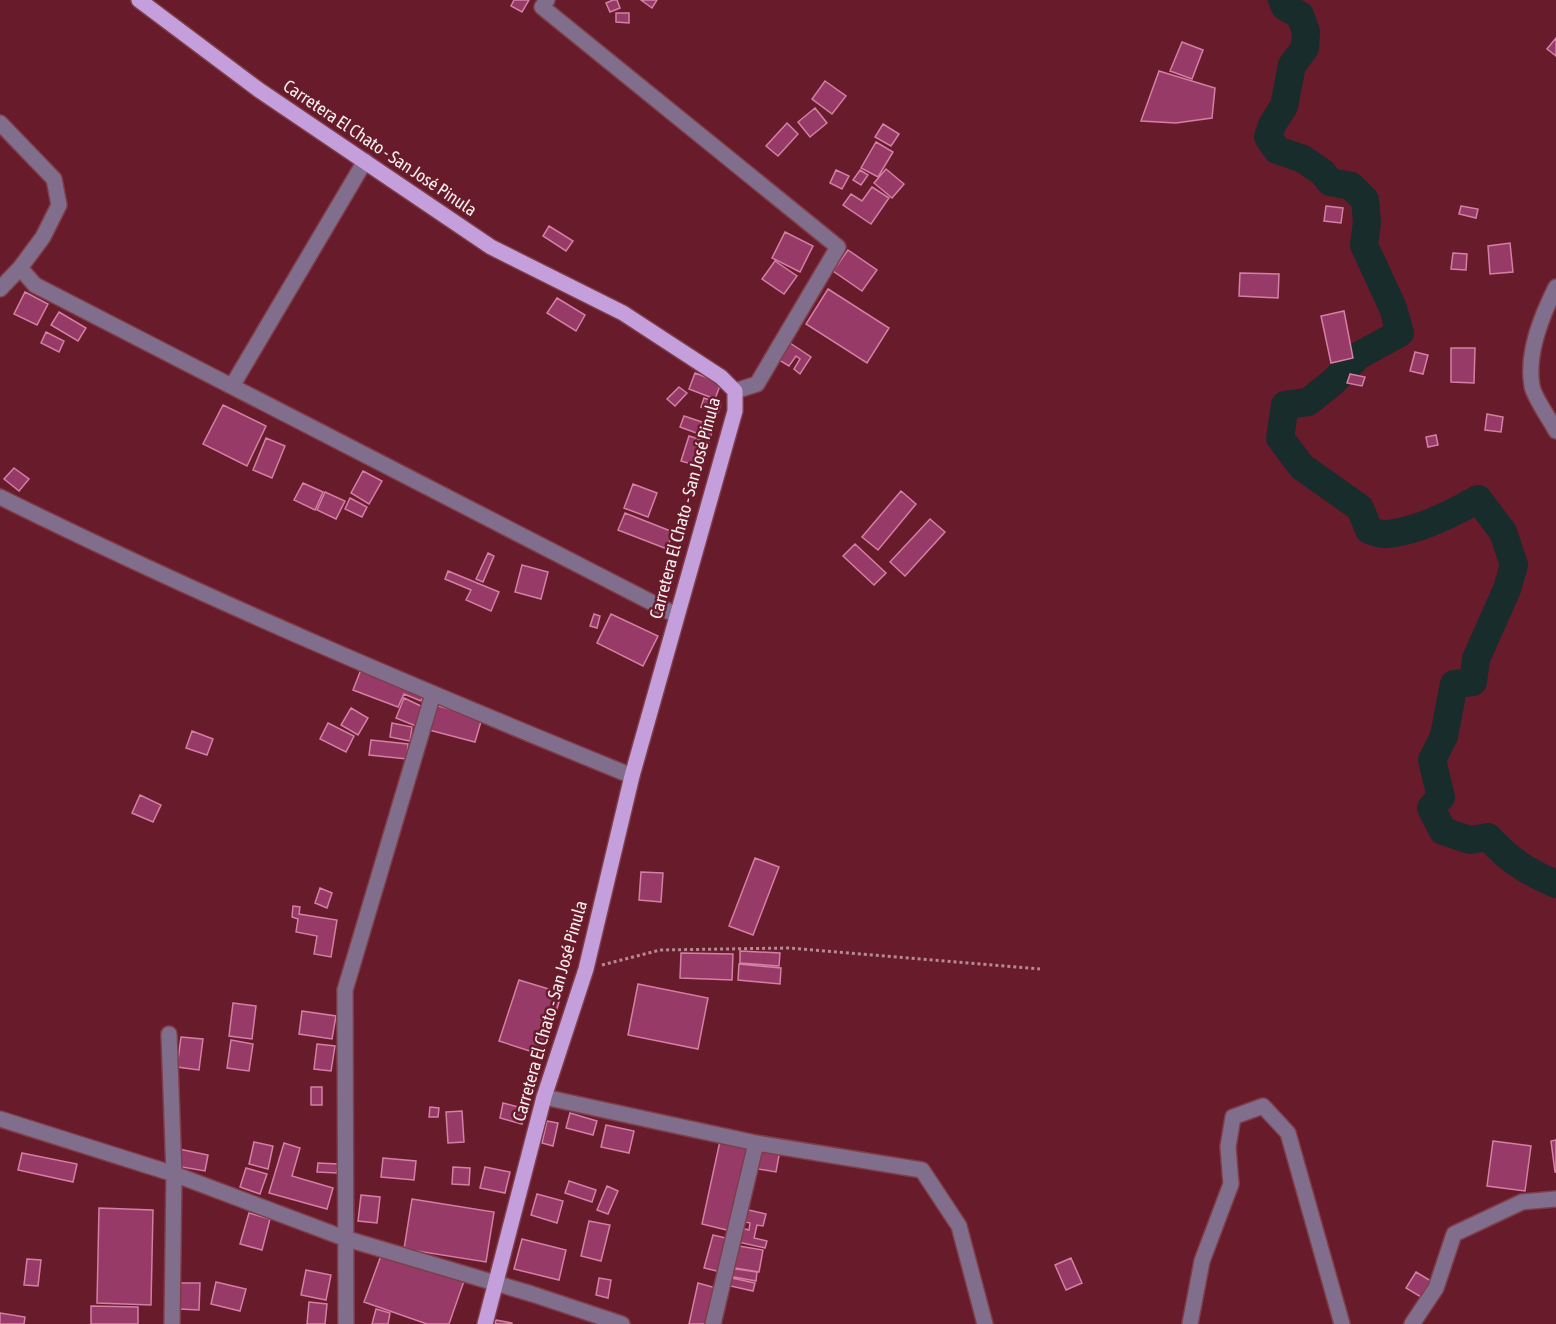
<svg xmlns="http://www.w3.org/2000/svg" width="1556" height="1324" viewBox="0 0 1556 1324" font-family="'Asap Condensed',sans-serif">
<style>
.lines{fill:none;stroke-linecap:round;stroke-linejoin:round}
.river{stroke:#172c2b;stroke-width:28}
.building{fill:#983a68;stroke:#d280a4;stroke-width:1.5}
.minor-casing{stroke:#7f3d4a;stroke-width:18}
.primary-casing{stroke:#7f3d4a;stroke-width:18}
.path{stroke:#b58b93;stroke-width:3;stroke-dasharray:3 3;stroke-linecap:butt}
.minor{stroke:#816e8c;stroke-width:15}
.primary{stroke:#c59fdb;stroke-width:15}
.labels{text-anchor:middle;stroke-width:5;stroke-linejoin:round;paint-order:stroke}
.street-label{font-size:18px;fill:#f8eeef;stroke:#681b2b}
</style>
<rect width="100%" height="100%" fill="#681b2b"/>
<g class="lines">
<!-- river -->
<path class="river" d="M1282,0L1285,7L1300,15L1306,32L1305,48L1292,65L1284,106L1272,125L1268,137L1277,150L1303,159L1322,172L1330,182L1351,186L1365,200L1367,222L1364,245L1393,308L1400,333L1358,356L1333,382L1308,402L1285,405L1280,438L1302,467L1360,508L1369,530C1374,532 1381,535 1387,534C1418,531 1452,514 1478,499L1503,532L1514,565L1507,589L1476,659L1473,682L1454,684L1444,736L1432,760L1441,797L1431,808L1443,831L1470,840L1488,837C1508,859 1527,872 1556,884"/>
</g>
<!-- building -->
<path class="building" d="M514,0H529L522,12L511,6Z
M613,0H617L620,8L610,12L606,3Z
M641,0H657L652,8Z
M616,13H629V23L616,22Z
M1556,38V56L1547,49Z
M1182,42L1203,50L1192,79L1170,71Z
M1159,71L1215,88L1212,118L1176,123L1141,121Z
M825,81L846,96L832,114L812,99Z
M815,108L827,123L810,137L798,122Z
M787,123L798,134L778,156L766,146Z
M883,124L899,134L891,146L875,137Z
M876,142L893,152L878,177L861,168Z
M886,169L904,184L892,198L874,183Z
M836,170L849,176L842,189L830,183Z
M860,170L868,175L861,185L853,180Z
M872,187L889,198L871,224L843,205L851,194L862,201Z
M1326,206L1343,208L1341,223L1324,221Z
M1461,206L1478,209L1476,218L1459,214Z
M549,226L573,241L566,251L543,236Z
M785,232L813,246L800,272L772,258Z
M1510,243L1513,272L1490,274L1488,246Z
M848,250L877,270L862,291L833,271Z
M1453,253L1467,254L1466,270L1451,269Z
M775,261L797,276L784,294L762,279Z
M1240,273L1279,274L1278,298L1239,296Z
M828,289L889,328L867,363L806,324Z
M25,292L48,304L37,325L14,314Z
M557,298L585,315L576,331L547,313Z
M1344,311L1353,358L1331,363L1321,316Z
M59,312L86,328L78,341L51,325Z
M46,332L64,341L59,352L41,343Z
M790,343L811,357L800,374L794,369L800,359L796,356L789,366L779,360Z
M1451,348H1475L1474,383L1451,382Z
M1415,352L1428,355L1423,374L1410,371Z
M695,373L721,383L715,399L689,389Z
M1350,374L1365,377L1362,386L1347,383Z
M679,387L687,393L675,406L667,399Z
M704,398L721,404L718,413L701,407Z
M223,405L266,426L247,466L203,444Z
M1487,414L1503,417L1501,432L1485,430Z
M684,416L714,426L710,438L680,427Z
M1436,435L1438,445L1428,447L1426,437Z
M689,436L709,442L702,467L681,461Z
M266,438L285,446L272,478L253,470Z
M14,468L29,479L19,491L4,479Z
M363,471L382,481L369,504L351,493Z
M303,483L323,492L315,510L294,500Z
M633,484L657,493L648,517L624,508Z
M901,491L916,504L878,550L862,537Z
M325,492L345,501L336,519L317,510Z
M350,498L367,507L362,517L345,509Z
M625,513L673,532L667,549L618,530Z
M930,519L945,532L905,576L890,562Z
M855,544L886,573L874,585L843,556Z
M488,553L494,556L483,582L476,579Z
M522,565L548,572L541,599L515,592Z
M448,571L499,592L491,611L466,600L471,590L445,579Z
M594,614L600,616L597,628L590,626Z
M611,614L658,636L643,666L597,643Z
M362,667L425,692L421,701L404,694L398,707L353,690Z
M404,698L423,707L416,726L396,718Z
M435,705L482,718L475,742L429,730Z
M351,708L368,718L358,735L341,725Z
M328,723L354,736L346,752L320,739Z
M392,723L412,727L410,741L390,737Z
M192,731L213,739L207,755L186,748Z
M371,740L408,744L407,759L369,755Z
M140,795L161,805L153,822L132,813Z
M755,858L779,867L753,935L729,926Z
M641,872L663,873L661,902L639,900Z
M320,888L332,893L327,908L315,903Z
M293,906L300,907L299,914L337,920L331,957L314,954L317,936L296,932L298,919L292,917Z
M740,951L780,953L779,966L740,963Z
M681,953L733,954L732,980L680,978Z
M739,964L781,968L780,984L738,980Z
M519,980L562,993L542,1055L499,1041Z
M638,984L708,998L698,1049L628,1035Z
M233,1003L256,1006L252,1039L229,1036Z
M302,1011L336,1016L332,1039L299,1034Z
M181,1037L203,1039L199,1070L177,1067Z
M231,1040L253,1044L249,1071L227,1068Z
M317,1044L335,1046L331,1071L314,1069Z
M311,1087H322V1105H311Z
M503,1103L526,1109L522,1124L500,1118Z
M430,1107L439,1108L438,1117H429Z
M462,1111L464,1142L448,1143L446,1112Z
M570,1113L597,1121L593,1135L566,1128Z
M547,1121L558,1123L553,1146L542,1143Z
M606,1125L634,1131L629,1153L601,1147Z
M1556,1140V1172H1555L1551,1141Z
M720,1141L750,1147L731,1231L702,1224Z
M1493,1141L1531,1146L1525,1191L1487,1186Z
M254,1142L273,1146L268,1169L249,1164Z
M284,1143L300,1148L292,1176L333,1188L327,1209L269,1193Z
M757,1146L780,1150L776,1172L753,1168Z
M179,1149L208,1155L205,1171L176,1166Z
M22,1153L77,1164L73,1182L18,1170Z
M383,1158L416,1161L414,1180L381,1177Z
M318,1163L338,1164L337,1173L317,1172Z
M453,1167L470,1168L469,1185L452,1184Z
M485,1167L510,1172L505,1193L480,1188Z
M246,1168L267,1174L260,1194L240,1187Z
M569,1181L596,1190L592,1202L565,1193Z
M607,1186L618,1191L608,1214L597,1210Z
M537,1194L563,1201L557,1223L531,1215Z
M361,1195L380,1197L377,1223L358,1221Z
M412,1199L494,1212L486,1262L404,1249Z
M99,1208L153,1210L151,1305L97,1303Z
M744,1209L766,1214L763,1226L757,1225L754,1238L767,1241L765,1248L738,1242L741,1228L749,1230L750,1223L741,1221Z
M249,1213L270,1219L262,1250L240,1244Z
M589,1221L610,1225L601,1261L581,1256Z
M713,1235L730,1239L721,1272L704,1268Z
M522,1239L566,1250L559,1280L514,1269Z
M733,1245L763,1250L759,1272L729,1267Z
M382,1253L464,1281L449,1324H427L364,1302Z
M1071,1258L1082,1283L1066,1290L1055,1265Z
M27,1259L41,1260L38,1286L24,1285Z
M729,1268L757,1272L756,1281L728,1276Z
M306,1270L331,1275L326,1300L301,1295Z
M1416,1272L1431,1281L1421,1297L1406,1288Z
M727,1277L755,1283L753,1291L726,1285Z
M599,1278L611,1280L608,1298L596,1295Z
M216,1282L246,1289L240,1311L211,1304Z
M180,1283H200L199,1310L179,1309Z
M698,1283L716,1288L708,1324H689Z
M309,1302L327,1304L325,1324H307Z
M91,1306L138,1307V1324H91Z
M376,1309L390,1313L388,1324H372Z
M0,1313L25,1317L24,1324H0Z
M496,1320L512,1323V1324H495Z"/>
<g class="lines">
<!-- minor casing -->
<g class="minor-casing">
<path id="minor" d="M547,0L542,7L838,247L757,384L735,391
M0,123L54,179L59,205L43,237L20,268L35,285L676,615
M1556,287C1542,315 1526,353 1532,386C1534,398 1550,419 1556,431
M0,289L20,268
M232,386L365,161
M0,497C206,599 419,689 632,776
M169,1034L174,1174L172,1324
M544,1097L756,1143L922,1170L959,1226L985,1324
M0,1119L174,1174L344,1238L532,1294L622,1324
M346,1324L345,990L433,694
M713,1324L756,1143
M1190,1324L1202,1261L1231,1184L1228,1147L1233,1117L1263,1106L1288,1133L1342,1324
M1412,1324L1436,1288L1454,1234L1522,1202L1556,1199"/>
</g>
<!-- primary casing -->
<g class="primary-casing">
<path id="primary" d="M139,0L259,90L491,247L623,313L721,377L735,391V411L632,776L586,969L544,1097L485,1324"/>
</g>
<!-- path -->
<path class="path" d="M602,965L660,950L789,948L1040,969"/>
<!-- minor -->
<use href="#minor" class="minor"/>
<!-- primary -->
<use href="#primary" class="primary"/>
</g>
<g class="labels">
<!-- street labels -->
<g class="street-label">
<text transform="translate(380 148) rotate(34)" y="6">Carretera El Chato - San José Pinula</text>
<text transform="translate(685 508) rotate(-75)" y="6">Carretera El Chato - San José Pinula</text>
<text transform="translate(550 1011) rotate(-74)" y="6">Carretera El Chato - San José Pinula</text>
</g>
</g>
</svg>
